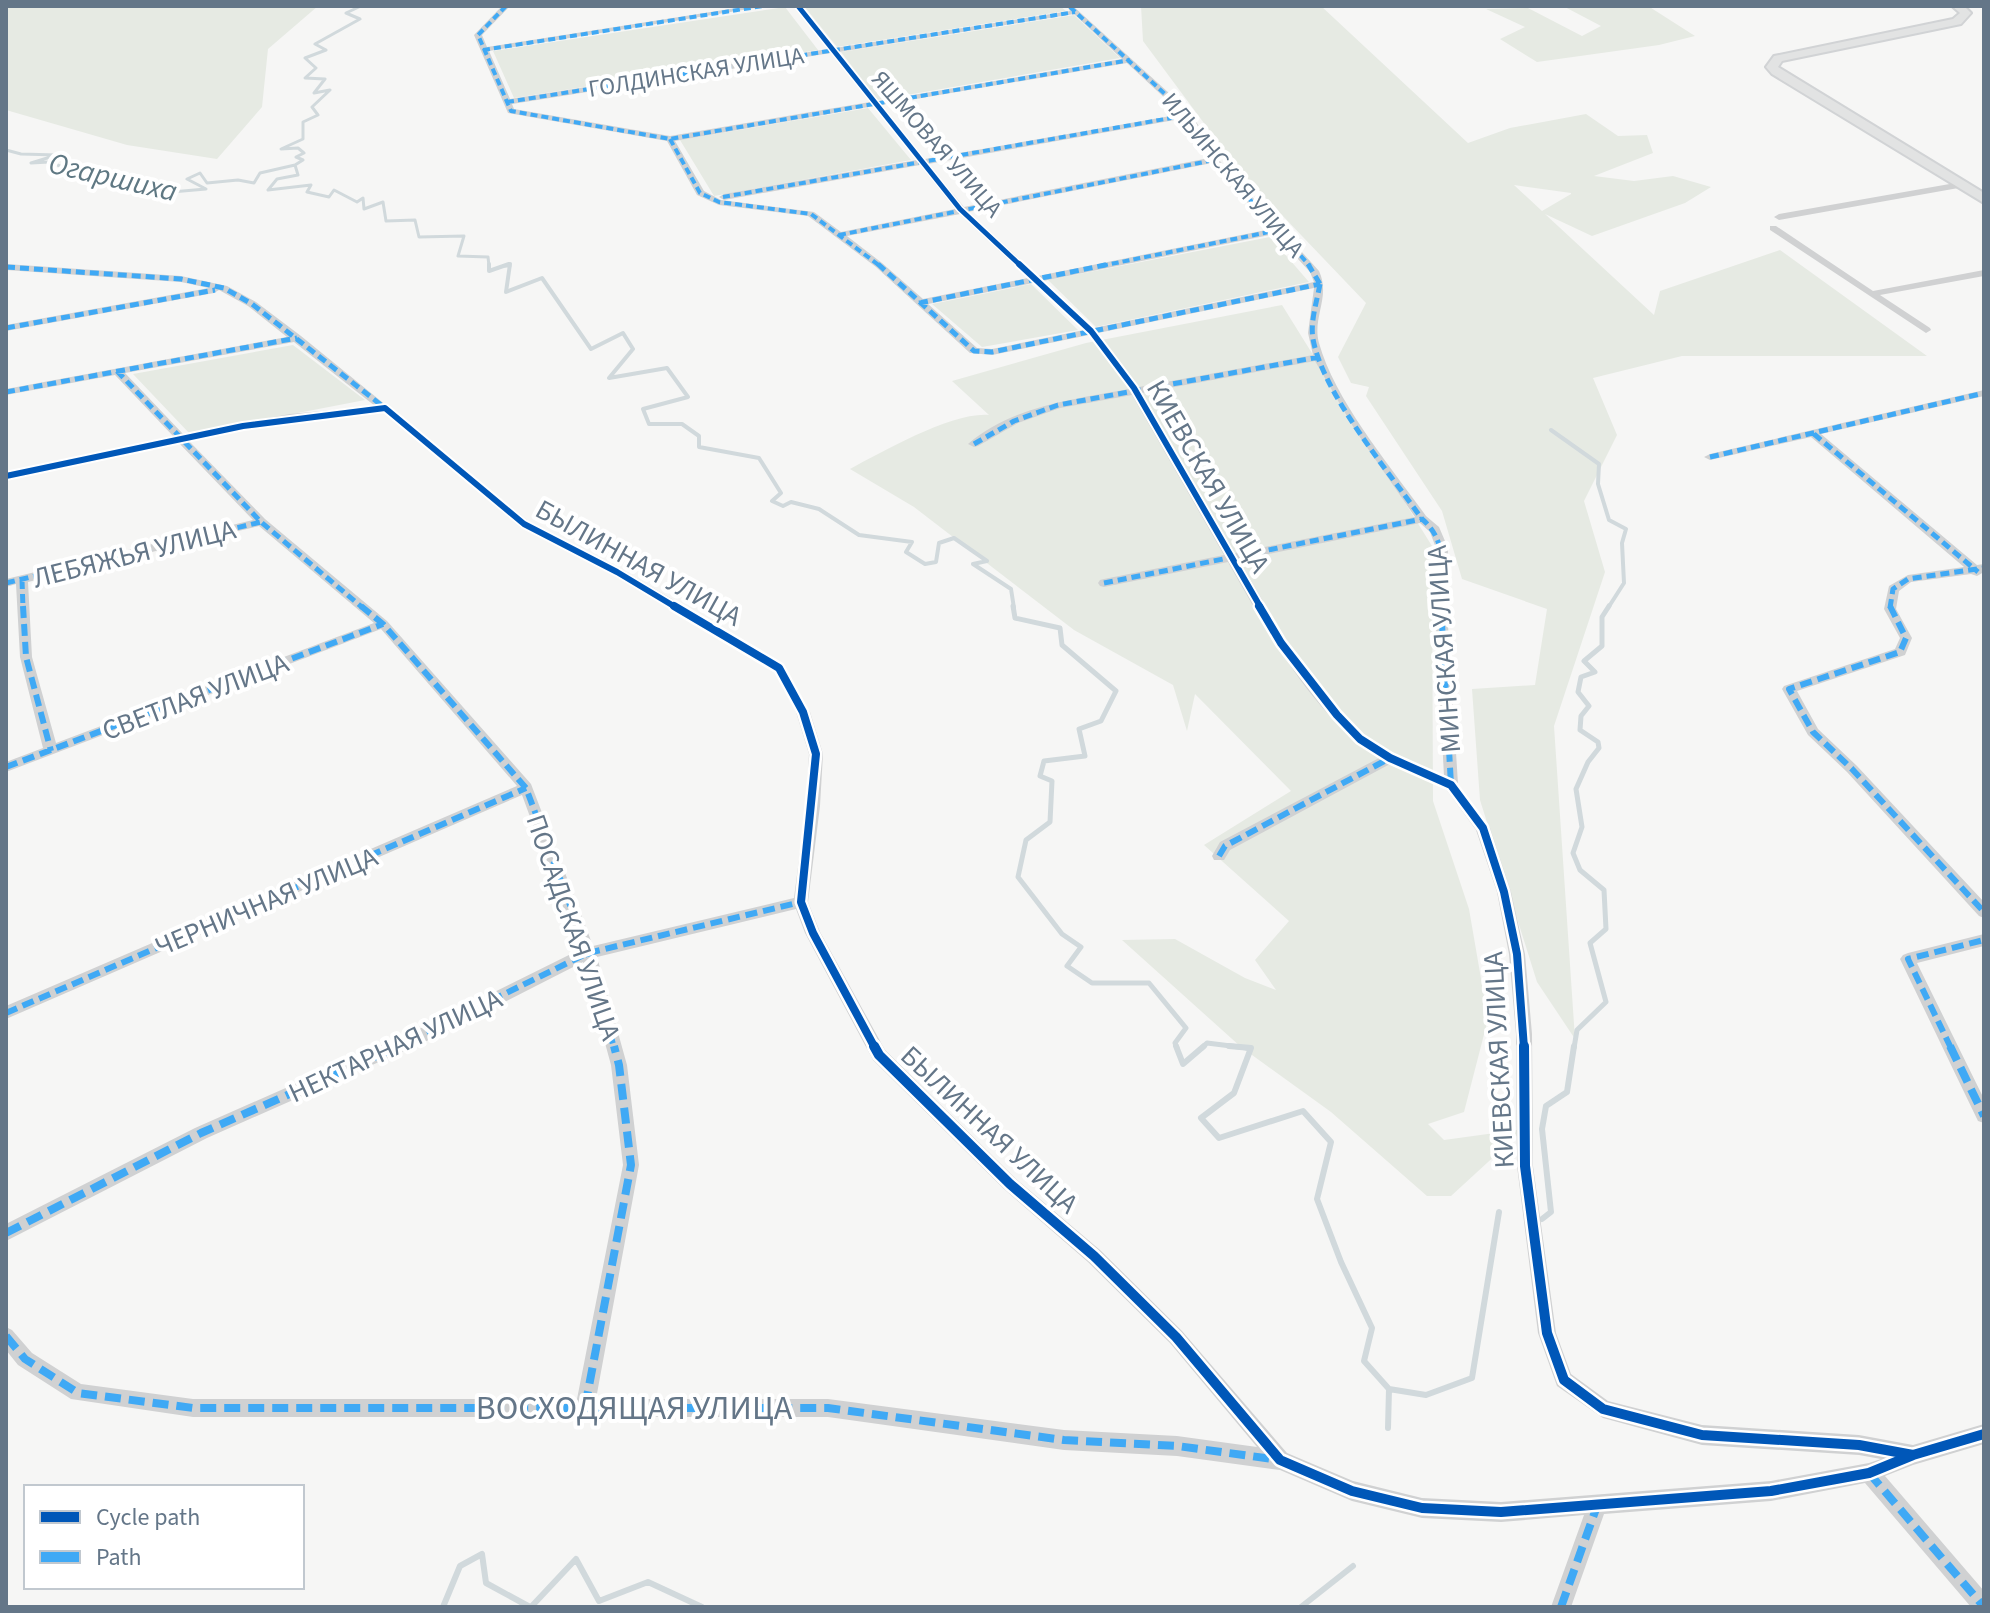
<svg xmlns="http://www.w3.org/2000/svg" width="1990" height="1613" viewBox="0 0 1990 1613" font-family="'Source Sans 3',sans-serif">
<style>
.green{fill:#e6eae3;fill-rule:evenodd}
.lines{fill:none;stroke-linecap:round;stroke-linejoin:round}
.stream-far3{stroke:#d1d9dc;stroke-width:3}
.stream-far2{stroke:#d1d9dc;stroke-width:4}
.stream-far1{stroke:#d1d9dc;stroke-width:5}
.stream{stroke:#d1d9dc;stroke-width:6}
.secondary-casing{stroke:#d1d3d5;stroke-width:4}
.street{fill:#d0d1d2;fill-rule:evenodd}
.secondary{fill:#e2e3e3;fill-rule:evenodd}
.quiet-far3{stroke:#3fa9f5;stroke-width:4;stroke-dasharray:7 4;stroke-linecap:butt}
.quiet-far2{stroke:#3fa9f5;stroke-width:5;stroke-dasharray:9 5;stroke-linecap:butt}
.quiet-far1{stroke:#3fa9f5;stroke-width:6;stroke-dasharray:12 6;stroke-linecap:butt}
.quiet{stroke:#3fa9f5;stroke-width:8;stroke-dasharray:16 8;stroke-linecap:butt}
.cycleway-far3-casing{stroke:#fff;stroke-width:8}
.cycleway-far2-casing{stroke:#fff;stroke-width:10}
.cycleway-far1-casing{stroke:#fff;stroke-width:13}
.cycleway-casing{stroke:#fff;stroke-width:15}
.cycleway-far3{stroke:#0057b8;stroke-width:5}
.cycleway-far2{stroke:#0057b8;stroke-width:6}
.cycleway-far1{stroke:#0057b8;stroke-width:8}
.cycleway{stroke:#0057b8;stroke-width:10}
.labels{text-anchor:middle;stroke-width:8;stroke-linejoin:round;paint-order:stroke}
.far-street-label{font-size:24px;fill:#647688;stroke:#fff}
.street-label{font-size:28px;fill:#647688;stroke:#fff}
.water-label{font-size:30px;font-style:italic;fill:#5f7883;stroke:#fff}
.near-street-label{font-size:34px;fill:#647688;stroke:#fff}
</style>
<rect width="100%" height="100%" fill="#f6f6f5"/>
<!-- green -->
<path class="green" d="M6,6H318L268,49L262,107L217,159L127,145L6,110Z
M804,6H1060L1066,11L837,47Z
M1141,6H1321L1468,143L1510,128L1586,114L1618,136L1647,135L1653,153L1594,176L1634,181L1673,176L1711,187L1685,203L1592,236L1545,214L1654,315L1660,291L1780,250L1927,356H1682L1593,378L1617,435L1584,501L1605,572L1554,726L1575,1039L1537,982L1480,800L1472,689L1535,685L1547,609L1462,579L1442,511L1366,396L1369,387L1351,383L1338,357L1366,303L1238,169L1143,41ZM1514,185L1571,193V194L1542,211Z
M1563,6H1648L1695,36L1659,45L1537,62L1500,39L1525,27L1486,9L1528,8L1582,36L1601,26Z
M785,7L818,50L514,98L493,51Z
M1074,15L1120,58L878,100L841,52Z
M868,108L911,160L714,196L680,140Z
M1270,237L1309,282L1096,327L1048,280Z
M1031,284L1078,330L982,347L932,304Z
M1282,305L1432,546L1433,801L1469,909L1488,1019L1464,1112L1428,1124L1444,1140L1524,1129L1451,1196H1427L1331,1112L1241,1047L1122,940L1175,939L1245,978L1276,990L1255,960L1289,921L1204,845L1291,791L1195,694L1187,731L1173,685L1074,630L914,507L850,469C884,451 952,412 989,415L952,381L1086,343Z
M293,345L365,400L190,434L133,374Z"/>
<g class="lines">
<!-- stream-far3 -->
<path class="stream-far3" d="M6,150L21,154L57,155L31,163L49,162L93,178L109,173L130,175L113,180L160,193L206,189L187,179L200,173L207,183L238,180L254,183L260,173L295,165L298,175L277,179L268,190L311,185L307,192L329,197L334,190L357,202L363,198L364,209L383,202L386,221L415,220L419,237L464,236L458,256L488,257L489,266
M295,165L303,160L296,157L304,153L298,148L281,149L303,139V122L318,115L312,107L330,90L314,93L325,79L305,78L316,68L305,58L326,50L315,44L360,19L346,13L361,6
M503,266H510"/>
<!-- stream-far2 -->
<path class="stream-far2" d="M489,264V271L509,264
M510,264L506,292L542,278L591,349L623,333L633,349L609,378L667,368L688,397L643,409L649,424H682L699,436V447L759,458L781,493L772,501L783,506L791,502L819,509L859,535L912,542L906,552L925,564L936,562L939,543L954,538L987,561L973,564L1011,589L1014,608
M1551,430L1599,464L1598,484L1609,520L1626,529L1622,543L1624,583L1608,608"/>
<!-- stream-far1 -->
<path class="stream-far1" d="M1013,606L1015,618L1060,628L1062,645L1116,691L1101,721L1079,729L1085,756L1044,761L1040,776L1052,781L1050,822L1026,840L1018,877L1062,934L1081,947L1067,966L1092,983H1149L1186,1028L1175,1043L1177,1048
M1202,1048L1207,1043L1247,1048
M1574,1048L1577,1030L1606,1002L1590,943L1606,929L1604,890L1580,870L1573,853L1582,827L1576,789L1588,762L1599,748L1598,742L1580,730L1581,716L1589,706L1578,692L1581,677L1595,672L1584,661L1602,646V617L1609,606"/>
<!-- stream -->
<path class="stream" d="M1176,1046L1183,1064L1204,1046
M1229,1046L1251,1048L1234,1093L1201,1118L1219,1138L1303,1111L1331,1142L1317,1199L1341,1262L1372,1328L1364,1361L1389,1389L1388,1428
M1542,1219L1551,1212L1542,1129L1546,1106L1567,1092L1574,1046
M1389,1389L1426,1395L1472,1378L1499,1212
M443,1607L460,1566L482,1554L486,1583L530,1607
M531,1607L576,1559L599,1601L648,1582L702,1607
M1301,1607L1353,1566"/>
<!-- secondary casing -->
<g class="secondary-casing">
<path id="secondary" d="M1952,6H1964L1971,13L1961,24L1782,61L1778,67L1984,193V203L1772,74L1766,67L1774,56L1953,19L1960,13Z"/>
</g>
<!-- street -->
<path class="street" d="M502,6H510L482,35L487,47L749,6H767L489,51L510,99L828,49L794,6H802L835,48L1070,11L1067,6H1073L1191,113L1218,159L1319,271C1331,297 1312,317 1319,343C1335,401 1391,467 1426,516L1439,527L1448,548L1447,609L1458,784L1490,828L1511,892L1525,954L1532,1034L1533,1166L1556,1333L1571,1374L1608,1401L1702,1425L1859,1435L1913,1445L1984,1424V1444L1913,1465L1885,1476L1984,1591V1607H1971L1865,1483L1771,1501L1604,1514L1571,1607H1551L1584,1515L1501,1522L1422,1518L1352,1501L1280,1470L1177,1456L1064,1450L828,1417H193L71,1399L18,1365L6,1350V1327L12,1330L32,1353L81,1384L193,1399H577L623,1165L611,1065L583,962L440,1035L207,1138L6,1241V1224L195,1128L428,1025L579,950L522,795L6,1019V1006L517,786L381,629L6,772V762L43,748L20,657L16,584L6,587V579L253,520L178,442L6,479V473L173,436L115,375L6,395V389L287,337L248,306L219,290L214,293L6,331V325L209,288L181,282L6,270V264L181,276L227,286L256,302L301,336L528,521L621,569L784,665L810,712L823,754L820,806L808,902L820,932L885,1050L1016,1179L1100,1250L1182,1331L1287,1453L1353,1481L1422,1498L1501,1502L1771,1481L1869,1463L1881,1459L1859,1455L1702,1445L1603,1418L1557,1386L1538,1333L1517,1166L1516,1034L1509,954L1497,892L1476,830L1446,789L1390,764L1230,850L1224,860H1214L1212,856L1220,842L1379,758C1312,715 1267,630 1228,562L1104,587L1100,586L1098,583L1100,580L1104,579L1224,555L1132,395L1060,408L1018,423L978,446L974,447L968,444C1012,406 1075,399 1129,389L1089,335L992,355L970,353L876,267L808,216L719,205L697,195L667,141L508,113L474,35ZM1074,14L1122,59L878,101L839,52ZM831,53L870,102L670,136L514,109L512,104ZM1127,63L1182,114L925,159L881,105ZM874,106L917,160L724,194L719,197L724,200L920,165L955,209L841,232L814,212L721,200L704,191L675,141ZM1186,118L1209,158L964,207L928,164ZM1212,163L1271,229L1038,276L968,212ZM960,214L1028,278L923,299L882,263L847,236ZM1275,234L1310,272L1314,282L1094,328L1043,281ZM1033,283L1084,330L992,349L977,348L928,304ZM1314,288L1308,333L1313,355L1139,387L1098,333ZM294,342L375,406L290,414L183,434L125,373ZM1315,361L1355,430L1415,517L1235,553L1142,393ZM383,411L520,527L613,575L774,671L796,712L809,754L806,806L794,898L593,946L531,784L387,621L265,519L188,440L290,421ZM1420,523L1430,532L1436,548L1435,609L1444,776L1395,755L1365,736L1342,712L1286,641L1239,560ZM259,526L374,623L56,743L32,657L28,582ZM796,909L805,933L873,1060L1004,1189L1088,1262L1170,1343L1257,1447L1177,1436L1064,1430L828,1399H596L639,1165L627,1065L597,957Z
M1961,182L1965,185L1964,187L1779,220L1774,217L1779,214Z
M1770,226H1776L1873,291L1984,270V276L1880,295L1930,328L1931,330L1926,333L1770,230Z
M1984,390V396L1821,434L1977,565L1984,564V572L1977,576L1971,574L1911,582L1899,591L1896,609L1912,638L1905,655L1797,691L1818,729L1857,766L1984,902V918L1979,916L1847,772L1808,735L1782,689L1784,686L1895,649L1900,638L1884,609L1889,586L1908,575L1964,567L1811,437L1710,460L1704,457L1710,454Z
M1984,934V946L1917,963L1984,1099V1123L1978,1121L1900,959L1903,955L1908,953Z"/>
<!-- secondary -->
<use href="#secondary" class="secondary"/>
<!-- quiet-far3 -->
<path class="quiet-far3" d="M506,6L478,35L511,111L670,139L1130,60
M1070,7L1188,115L1214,160L1310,266
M483,50L763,6
M507,102L1075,12
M670,139L700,193L719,202L811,214L880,266
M723,197L1188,115
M839,235L1214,160
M1101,266L1279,230"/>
<!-- quiet-far2 -->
<path class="quiet-far2" d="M878,264L974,351L992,352L1320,284
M1308,264L1320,284
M6,267L181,279L224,288L252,304L385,408
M1320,284C1317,301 1310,322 1313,339C1323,394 1389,472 1422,519C1449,542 1442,575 1441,608
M919,303L1110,264
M6,328L215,290
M117,371L261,522L363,608
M6,392L297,338
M1814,434L1978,572
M974,444L1014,421L1058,405L1319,357
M1710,457L1984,393
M22,580L23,608
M6,583L261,522
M1104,583L1422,519
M1890,608L1893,589L1908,579L1984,568"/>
<!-- quiet-far1 -->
<path class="quiet-far1" d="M23,606L26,657L51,751
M361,606L383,624L526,788L588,953L614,1048
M1441,606L1451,785
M1890,606L1906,638L1900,652L1789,689L1813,732L1852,769L1984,912
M6,767L383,624
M1219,856L1225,846L1390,758
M6,1013L526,788
M394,1048L588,953L801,902
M1951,1048L1908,959L1984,940"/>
<!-- quiet -->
<path class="quiet" d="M1950,1046L1984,1116
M6,1233L201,1133L399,1046
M6,1336L25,1359L78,1393L193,1408H828L1064,1440L1177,1446L1280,1460
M585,1407L631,1165L619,1065L614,1046
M1869,1473L1984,1607
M1561,1607L1597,1506"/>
<!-- cycleway-far3 casing -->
<g class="cycleway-far3-casing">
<path id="cycleway-far3" d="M798,6L960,209L1021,266"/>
</g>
<!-- cycleway-far2 casing -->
<g class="cycleway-far2-casing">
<path id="cycleway-far2" d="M1019,264L1091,331L1134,388L1261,608
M6,476L243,426L385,408L524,524L617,572L677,608"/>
</g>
<!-- cycleway-far1 casing -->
<g class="cycleway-far1-casing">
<path id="cycleway-far1" d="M674,606L779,668L803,712L816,754L801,902L813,933L875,1048
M1259,606L1281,643L1337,715L1360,739L1390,758L1451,785L1483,828L1504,892L1517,954L1524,1048"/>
</g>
<!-- cycleway casing -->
<g class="cycleway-casing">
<path id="cycleway" d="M874,1046L879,1055L1010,1184L1094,1256L1176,1337L1280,1460L1352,1491L1422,1508L1501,1512L1771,1491L1869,1473L1913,1455L1984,1434
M1524,1046L1525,1166L1547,1333L1564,1380L1603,1409L1702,1435L1859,1445L1913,1455"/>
</g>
<!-- cycleway-far3 -->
<use href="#cycleway-far3" class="cycleway-far3"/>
<!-- cycleway-far2 -->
<use href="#cycleway-far2" class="cycleway-far2"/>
<!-- cycleway-far1 -->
<use href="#cycleway-far1" class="cycleway-far1"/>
<!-- cycleway -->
<use href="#cycleway" class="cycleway"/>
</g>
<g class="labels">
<!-- far-street labels -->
<g class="far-street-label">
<text transform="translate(696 72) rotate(-9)" y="8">ГОЛДИНСКАЯ УЛИЦА</text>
<text transform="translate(937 144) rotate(49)" y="8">ЯШМОВАЯ УЛИЦА</text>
<text transform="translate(1233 175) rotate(50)" y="8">ИЛЬИНСКАЯ УЛИЦА</text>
</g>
<!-- street labels -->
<g class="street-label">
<text transform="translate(1209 476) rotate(60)" y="10">КИЕВСКАЯ УЛИЦА</text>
<text transform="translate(134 553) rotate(-14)" y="10">ЛЕБЯЖЬЯ УЛИЦА</text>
<text transform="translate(639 562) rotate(29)" y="10">БЫЛИННАЯ УЛИЦА</text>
<text transform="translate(1443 649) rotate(-94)" y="10">МИНСКАЯ УЛИЦА</text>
<text transform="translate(195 696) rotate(-21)" y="10">СВЕТЛАЯ УЛИЦА</text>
<text transform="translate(266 901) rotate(-23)" y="10">ЧЕРНИЧНАЯ УЛИЦА</text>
<text transform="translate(574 927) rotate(71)" y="10">ПОСАДСКАЯ УЛИЦА</text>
<text transform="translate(395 1045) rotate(-25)" y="10">НЕКТАРНАЯ УЛИЦА</text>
<text transform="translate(1498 1060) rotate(-93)" y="10">КИЕВСКАЯ УЛИЦА</text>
<text transform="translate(990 1129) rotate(43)" y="10">БЫЛИННАЯ УЛИЦА</text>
</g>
<!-- water labels -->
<g class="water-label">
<text transform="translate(113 177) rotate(13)" y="10">Огаршиха</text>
</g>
<!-- near-street labels -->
<g class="near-street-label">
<text x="634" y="1419">ВОСХОДЯЩАЯ УЛИЦА</text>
</g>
</g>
<!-- border -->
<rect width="1990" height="1613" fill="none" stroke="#647688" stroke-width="16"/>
<!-- legend -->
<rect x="24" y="1485" width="280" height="104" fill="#ffffff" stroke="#c1c8cf" stroke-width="2"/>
<rect x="40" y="1511" width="40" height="12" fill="#0057b8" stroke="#c1c8cf" stroke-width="2"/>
<text x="96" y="1525" font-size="24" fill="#647688">Cycle path</text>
<rect x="40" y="1551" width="40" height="12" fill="#3fa9f5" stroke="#c1c8cf" stroke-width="2"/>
<text x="96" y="1565" font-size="24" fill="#647688">Path</text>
</svg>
